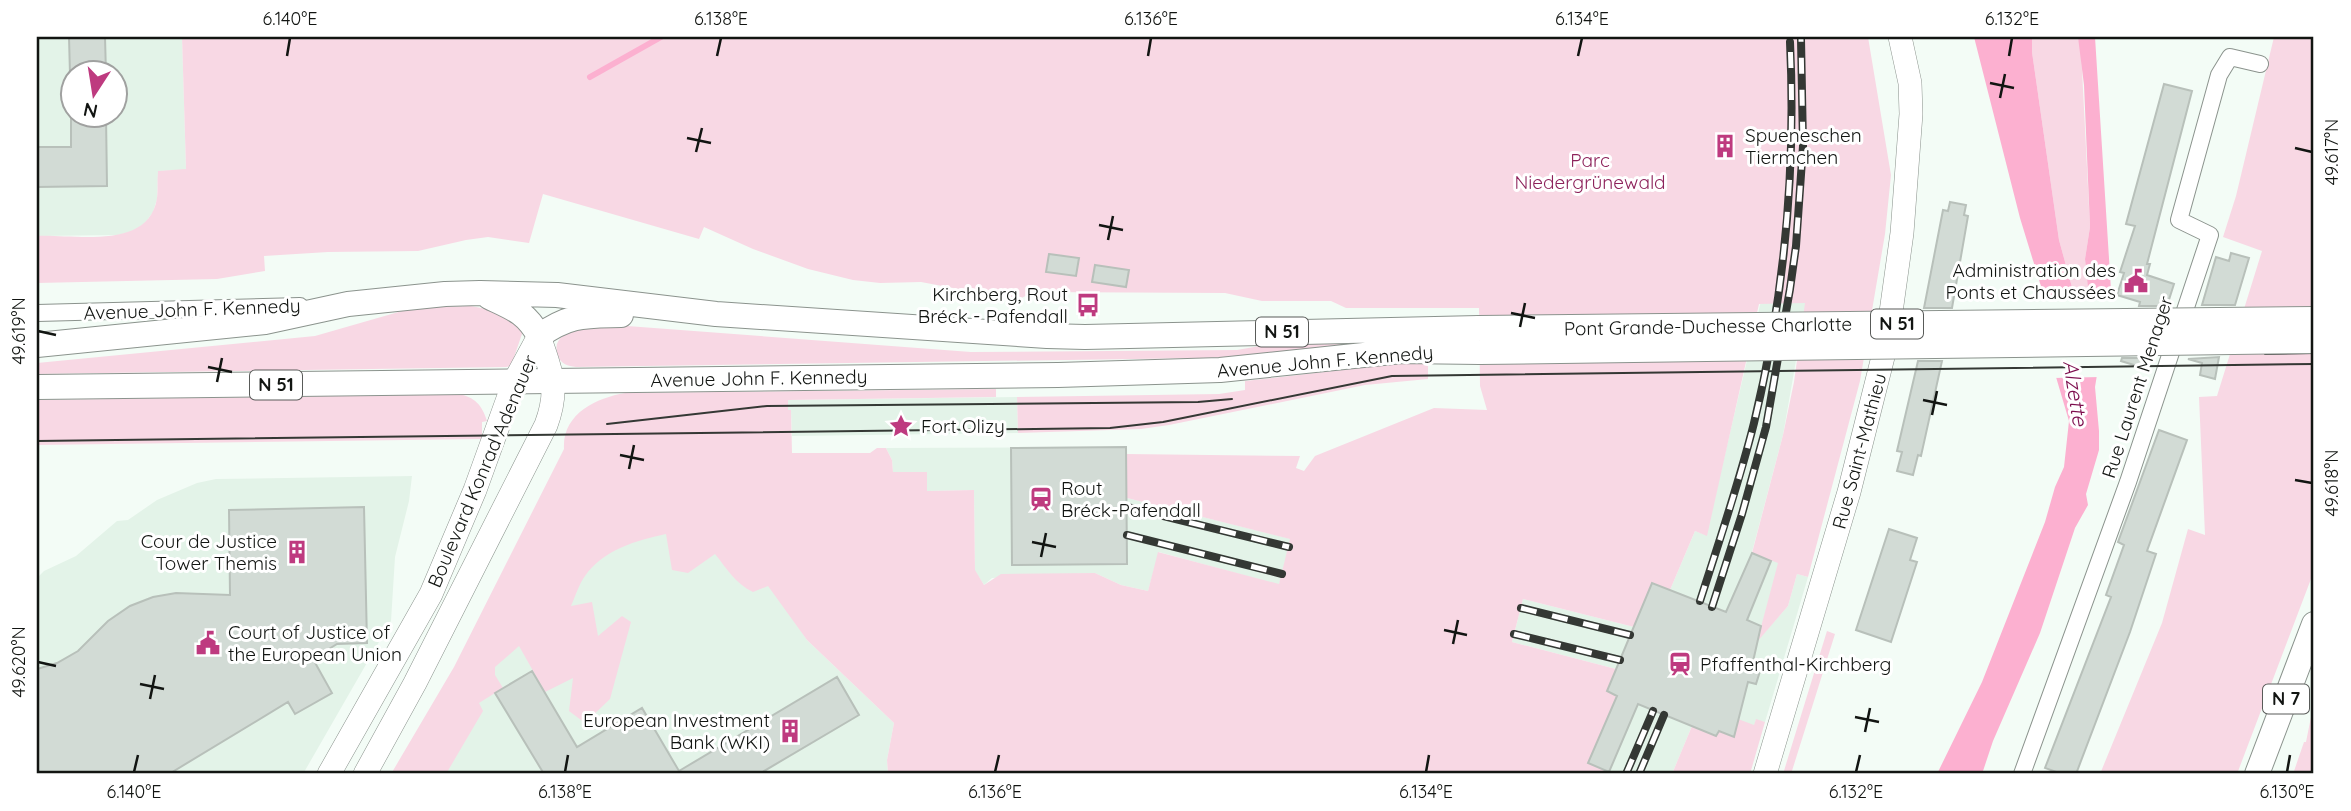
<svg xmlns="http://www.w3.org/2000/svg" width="2351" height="811" viewBox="0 0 2351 811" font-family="Quicksand,sans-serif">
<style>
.built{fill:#e3f3e8;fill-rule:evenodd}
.green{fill:#f8d8e4}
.water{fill:#fcb0d0}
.pier{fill:#f3fcf6}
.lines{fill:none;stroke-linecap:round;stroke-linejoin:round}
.stream{stroke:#fcb0d0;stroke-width:6}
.building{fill:#d2dbd5;stroke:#b8c0ba;stroke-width:2}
.street-casing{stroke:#8b938d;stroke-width:18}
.secondary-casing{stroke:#8b938d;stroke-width:24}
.primary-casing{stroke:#8b938d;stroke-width:26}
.street{stroke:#fff;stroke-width:16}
.secondary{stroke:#fff;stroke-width:23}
.primary{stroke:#fff;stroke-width:24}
.tram{stroke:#343834;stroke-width:2}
.rail-casing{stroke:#343834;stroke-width:8}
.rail{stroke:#fff;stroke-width:5;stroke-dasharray:16;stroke-linecap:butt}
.primary-bridge-casing{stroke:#8b938d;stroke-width:26;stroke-linecap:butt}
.primary-bridge{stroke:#fff;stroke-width:24}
.ticks{fill:none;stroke:#121512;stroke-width:2.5}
.labels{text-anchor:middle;stroke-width:6;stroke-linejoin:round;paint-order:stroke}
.shield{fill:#fff;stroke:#595b59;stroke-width:2}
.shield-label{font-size:18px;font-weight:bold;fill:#121512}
.poi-label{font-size:19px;fill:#121512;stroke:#fff;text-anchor:start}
.park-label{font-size:19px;fill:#8d225b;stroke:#fff}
.street-label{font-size:19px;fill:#121512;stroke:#fff}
.water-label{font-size:21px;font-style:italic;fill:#7d0e4e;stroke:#fff}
.neatline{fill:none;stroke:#121512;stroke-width:2.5}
.ticks-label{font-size:18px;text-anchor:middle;fill:#121512}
</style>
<rect width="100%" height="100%" fill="#f3fcf6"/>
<!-- built -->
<path class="built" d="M37,37H182L186,170L158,171L157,199L153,212L145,223L134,231L118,235L37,236ZM74,74H116V116H74Z
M1764,288L1806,303L1783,435L1752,552L1779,562L1758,640L1788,606L1797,574L1808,577L1765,722L1756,720L1754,726L1716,736L1692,726L1672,774H1603L1604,770L1588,763L1617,696L1607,691L1616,669L1512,642L1523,599L1634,627L1652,583L1670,590L1695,531L1706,535Z
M1017,397L1018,433L792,436L791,411L788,410V400Z
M1126,447L1127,498L1291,539L1279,585L1159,552L1148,591L1121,585L1095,573L992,578L984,585L975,571L974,490L927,491L893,472L892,460L886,448Z
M412,476L409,501L395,557L391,621L303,774H37V578L44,571L76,556L117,521L128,520L157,500L197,483L216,479Z
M735,531L807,640L894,723L887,760L888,774H400L587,532Z"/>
<!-- green -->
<path class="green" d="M182,37H1868L1891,175L1885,234L1860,381L1808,577L1797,574L1788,606L1757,642L1778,563L1752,553L1783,435L1794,382L1805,303L1759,304L1707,536L1695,531L1670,590L1652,583L1634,627L1523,599L1512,642L1616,669L1607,691L1617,696L1589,763L1605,770L1603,774H888L887,760L894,723L807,640L768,586L753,592C736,584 727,569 715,554L688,573L672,570L666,534C637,540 603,550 585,576C579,584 575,597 571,606L592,602L598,636L622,616L631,622L610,699L585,723L569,711L573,678L545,692L519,646L495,667V675L503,688L479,703L483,711L446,774H391L454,667L564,449C562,414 596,398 625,393L996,389V397L788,400V410H791L792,453H870L877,448H886L892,460L893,472H927V491L974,490L975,570L984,585L1001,574L1095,573L1121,585L1148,591L1158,552L1279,584L1290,539L1127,498L1126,454L1300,456L1296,468L1304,471L1315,456L1434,408L1487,410L1480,386L1479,308H1346L1331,301H1262L1225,293L1034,292L1017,300L921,282L880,283L853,280L808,269L753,249L704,227L699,239L543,194L529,243L488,237L466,240L418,251L328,252L264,256L265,271L217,279L37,283V236C74,234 149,251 157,198C158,190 157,180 158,171L186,169Z
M2032,37H2078L2081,50L2090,227L2085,259L2089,299L2083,307L2075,298L2059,240L2032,52Z
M2274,37H2314V571L2237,774H2100L2162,623L2188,529L2205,535L2199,397L2217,396L2262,251L2223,237L2236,196Z
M471,306L506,313L523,331L511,366L506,367L37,374V363L315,336L402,311L433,307Z
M614,325L971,352L1237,350L1288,341L1344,340L1345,344L1344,349L1267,357L576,367C568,366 561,364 558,356C547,327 597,326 614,325Z
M1428,360V379L1365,385L1169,425L1141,429L1018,433L1017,397L1219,394L1245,390V381Z
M458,394C475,397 482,405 487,421L482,422V439L37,445V400Z
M1827,631L1835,634L1791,774H1783Z
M2314,702V774H2293L2304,742H2306Z
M1738,719L1754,725L1756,719L1765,722L1750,774H1672L1692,726L1716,736L1719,731Z"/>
<!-- water -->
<path class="water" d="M1974,37H2032V52L2059,240L2075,298L2083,307L2089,299L2085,259L2090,227L2084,85L2078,37H2095L2111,290L2095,387L2099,431V450L2086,494L2088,505L2075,528L2040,633L1993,741L1982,774H1937L1982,682L2045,522L2055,487L2064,467L2069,421L2056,377L2047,306L2020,218Z"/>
<!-- pier -->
<path class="pier" d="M2081,299L2082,301L2084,299H2113L2100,377L2053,378L2042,300Z"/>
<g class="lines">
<!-- stream -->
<path class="stream" d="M590,77L661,37"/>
</g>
<!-- building -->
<path class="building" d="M69,37H105L106,74H70Z
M2164,84L2192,91L2147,264H2150L2147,275L2174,284L2167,306H2139L2140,302L2117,295L2124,273L2120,272L2135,226L2126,224Z
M71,116H106L107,186L37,187V147H71Z
M1950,202L1966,205L1964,215L1968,216L1952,308H1924L1943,210L1948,211Z
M2231,253L2249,258L2235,305H2202L2216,257L2229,261Z
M1049,254L1079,258L1076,276L1046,272Z
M1095,265L1129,270L1126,287L1092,282Z
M2219,357L2215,379L2200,375L2202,363L2188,359Z
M2122,358H2151L2147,369L2121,361Z
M1918,361H1942L1921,456L1918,455L1913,475L1897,471L1902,452L1897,451Z
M2159,430L2187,440L2147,551L2156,554L2130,632L2076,774H2062L2045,768L2111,597L2106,595L2124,545L2118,542Z
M1126,447L1127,564L1012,565L1011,448Z
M364,507L367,643L337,644L313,659L332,693L295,714L288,702L169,774H37V669L57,663L78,651L108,621L130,606L153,597L176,593L230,595L229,510Z
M1889,529L1917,538L1910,560L1917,562L1891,642L1856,630Z
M1752,553L1771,561L1747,620L1761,626L1752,666L1761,668L1756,684L1748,682L1734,737L1719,731L1716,736L1638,704L1609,772L1588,763L1617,696L1607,691L1652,583L1726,612Z
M532,671L577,747L642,708L679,771L837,677L859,715L759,774H544L495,693Z"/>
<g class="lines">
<!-- street casing -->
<g class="street-casing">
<path id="street" d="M37,313L300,306
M2022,774L2128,482L2210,235L2179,220L2219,75L2230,57L2260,64"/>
</g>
<!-- secondary casing -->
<g class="secondary-casing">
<path id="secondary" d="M329,774L431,594L475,490L514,382L539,336
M365,774L415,683L546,425C560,387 551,372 539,336
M1765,774L1849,492L1887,341L1902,233L1911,114L1910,83L1900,37"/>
</g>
<!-- primary casing -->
<g class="primary-casing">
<path id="primary" d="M489,297C512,308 526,312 539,336C570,314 585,316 621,315
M37,345L265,322L348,304L445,294L480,293L557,295L716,314L1047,336L1085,337L1479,328
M37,387L1058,375L1220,370L1402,351L1480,352
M2257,774L2314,624"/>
</g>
<!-- street -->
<use href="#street" class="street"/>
<!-- secondary -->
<use href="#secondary" class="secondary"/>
<!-- primary -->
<use href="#primary" class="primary"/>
<!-- tram -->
<path class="tram" d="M2265,354L2314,353
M607,424L767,406L1198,402L1232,399
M37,441L1110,428L1163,422L1392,376L2314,364"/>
<!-- rail casing -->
<g class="rail-casing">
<path id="rail" d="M1127,507L1289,547
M1127,535L1282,574
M1700,601C1719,542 1739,483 1754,423C1784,299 1796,169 1790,42
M1712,607L1742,514L1766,427L1790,289L1796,246L1803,146L1801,39
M1521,608L1630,635
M1514,634L1620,660
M1626,774L1653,711
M1639,774L1664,715"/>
</g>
<!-- rail -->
<use href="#rail" class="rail"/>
<!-- primary-bridge casing -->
<g class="primary-bridge-casing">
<path id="primary-bridge" d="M1479,328L2314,319
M1480,352L2314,341"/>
</g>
<!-- primary-bridge -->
<use href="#primary-bridge" class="primary-bridge"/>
</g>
<!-- ticks -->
<path class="ticks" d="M287,56L290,38M717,56L721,38M1148,56L1151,38M1578,56L1582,38M2009,56L2012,38M1990,83L2014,88M2000,98L2005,74M687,138L711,143M2295,148L2312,152M696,152L702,128M1099,225L1123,230M1108,240L1113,216M1511,313L1535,318M1520,327L1525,303M38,331L56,335M208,367L232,372M217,382L222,358M1923,400L1947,405M1932,415L1937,391M620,455L644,460M629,469L634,445M2295,480L2312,483M1032,542L1056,547M1041,557L1046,533M1444,630L1467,635M1453,644L1458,620M38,662L56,666M140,684L164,689M150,699L155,675M1855,717L1879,722M1865,732L1870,708M134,772L138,755M565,772L568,755M995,772L999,755M1426,772L1429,755M1856,772L1860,755M2287,772L2290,755"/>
<!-- icons -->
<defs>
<g id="building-bare" transform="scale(1.89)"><path d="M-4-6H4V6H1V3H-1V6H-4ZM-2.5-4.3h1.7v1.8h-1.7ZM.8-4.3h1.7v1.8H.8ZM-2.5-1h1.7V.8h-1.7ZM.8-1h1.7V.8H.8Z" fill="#be3a7f" stroke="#fff" stroke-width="2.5" paint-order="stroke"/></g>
<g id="civic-bare" transform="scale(1.89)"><path d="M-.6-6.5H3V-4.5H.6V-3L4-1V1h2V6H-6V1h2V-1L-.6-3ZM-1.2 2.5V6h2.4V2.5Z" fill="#be3a7f" stroke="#fff" stroke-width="2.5" paint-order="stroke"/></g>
<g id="bus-bare" transform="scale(1.89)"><path d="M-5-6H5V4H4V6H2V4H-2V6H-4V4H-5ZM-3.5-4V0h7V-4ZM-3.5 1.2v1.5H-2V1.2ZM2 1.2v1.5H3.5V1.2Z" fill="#be3a7f" stroke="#fff" stroke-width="2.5" paint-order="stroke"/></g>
<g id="sight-bare" transform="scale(1.89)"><path d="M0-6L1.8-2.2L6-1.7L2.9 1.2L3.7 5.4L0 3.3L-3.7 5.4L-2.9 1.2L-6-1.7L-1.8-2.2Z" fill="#be3a7f" stroke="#fff" stroke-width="2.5" paint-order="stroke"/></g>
<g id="station-bare" transform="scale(1.89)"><path d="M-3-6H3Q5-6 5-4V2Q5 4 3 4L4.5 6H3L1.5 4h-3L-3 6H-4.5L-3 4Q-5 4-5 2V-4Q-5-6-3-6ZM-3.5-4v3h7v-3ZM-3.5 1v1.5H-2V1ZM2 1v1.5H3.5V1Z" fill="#be3a7f" stroke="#fff" stroke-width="2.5" paint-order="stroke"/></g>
</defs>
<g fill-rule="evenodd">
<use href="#building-bare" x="1725" y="146"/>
<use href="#civic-bare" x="2136" y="281"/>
<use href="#bus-bare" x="1088" y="305"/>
<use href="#sight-bare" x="901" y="426"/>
<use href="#station-bare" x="1041" y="499"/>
<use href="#building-bare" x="297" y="552"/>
<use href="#civic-bare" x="208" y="643"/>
<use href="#station-bare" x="1680" y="664"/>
<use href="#building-bare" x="790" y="731"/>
</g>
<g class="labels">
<!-- shield labels -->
<g class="shield">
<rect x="1871" y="309.5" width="52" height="29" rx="5"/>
<rect x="1256" y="317.5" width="52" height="29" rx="5"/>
<rect x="250" y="370.5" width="52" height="29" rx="5"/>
<rect x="2263" y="684.5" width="46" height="29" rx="5"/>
</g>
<g class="shield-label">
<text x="1897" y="330">N 51</text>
<text x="1282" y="338">N 51</text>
<text x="276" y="391">N 51</text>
<text x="2286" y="705">N 7</text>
</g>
<!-- poi labels -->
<g class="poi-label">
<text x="1745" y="142">Spueneschen<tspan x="1745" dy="22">Tiermchen</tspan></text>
<text x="2116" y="277" text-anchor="end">Administration des<tspan x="2116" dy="22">Ponts et Chaussées</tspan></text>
<text x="1068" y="301" text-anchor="end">Kirchberg, Rout<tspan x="1068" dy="22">Bréck - Pafendall</tspan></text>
<text x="921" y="433">Fort Olizy</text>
<text x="1061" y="495">Rout<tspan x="1061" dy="22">Bréck-Pafendall</tspan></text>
<text x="277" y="548" text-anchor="end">Cour de Justice<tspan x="277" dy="22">Tower Themis</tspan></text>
<text x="228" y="639">Court of Justice of<tspan x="228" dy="22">the European Union</tspan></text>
<text x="1700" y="671">Pfaffenthal-Kirchberg</text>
<text x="770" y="727" text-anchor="end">European Investment<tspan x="770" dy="22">Bank (WKI)</tspan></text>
</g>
<!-- park labels -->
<g class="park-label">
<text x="1590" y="167">Parc<tspan x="1590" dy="22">Niedergrünewald</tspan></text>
</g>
<!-- street labels -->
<g class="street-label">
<text transform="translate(192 309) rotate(-2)" y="7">Avenue John F. Kennedy</text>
<text transform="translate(1708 326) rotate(-1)" y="7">Pont Grande-Duchesse Charlotte</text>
<text transform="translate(1325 361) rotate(-5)" y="7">Avenue John F. Kennedy</text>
<text transform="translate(759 378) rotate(-1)" y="7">Avenue John F. Kennedy</text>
<text transform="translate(2137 387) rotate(-72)" y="7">Rue Laurent Menager</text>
<text transform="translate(1859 451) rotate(-75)" y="7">Rue Saint-Mathieu</text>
<text transform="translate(482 471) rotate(-67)" y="7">Boulevard Konrad Adenauer</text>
</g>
<!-- water labels -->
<g class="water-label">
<text transform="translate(2075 393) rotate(81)" y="7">Alzette</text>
</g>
</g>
<!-- border -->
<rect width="2351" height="811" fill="none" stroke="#ffffff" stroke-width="77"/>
<!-- north arrow -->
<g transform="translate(94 94) rotate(192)"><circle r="33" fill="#ffffff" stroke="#a0a1a0" stroke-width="2"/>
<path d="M0-5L12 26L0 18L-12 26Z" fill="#be3a7f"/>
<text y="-10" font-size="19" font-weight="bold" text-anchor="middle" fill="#121512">N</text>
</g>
<rect x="38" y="38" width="2274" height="734" class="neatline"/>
<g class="ticks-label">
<text x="290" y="25">6.140°E</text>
<text x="721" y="25">6.138°E</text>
<text x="1151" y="25">6.136°E</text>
<text x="1582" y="25">6.134°E</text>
<text x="2012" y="25">6.132°E</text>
<text transform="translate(2332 152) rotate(-90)" y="6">49.617°N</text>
<text transform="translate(19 331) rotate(-90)" y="6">49.619°N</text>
<text transform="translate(2332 483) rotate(-90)" y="6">49.618°N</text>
<text transform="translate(19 662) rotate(-90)" y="6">49.620°N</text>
<text x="134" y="798">6.140°E</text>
<text x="565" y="798">6.138°E</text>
<text x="995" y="798">6.136°E</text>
<text x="1426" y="798">6.134°E</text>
<text x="1856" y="798">6.132°E</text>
<text x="2287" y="798">6.130°E</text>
</g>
</svg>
